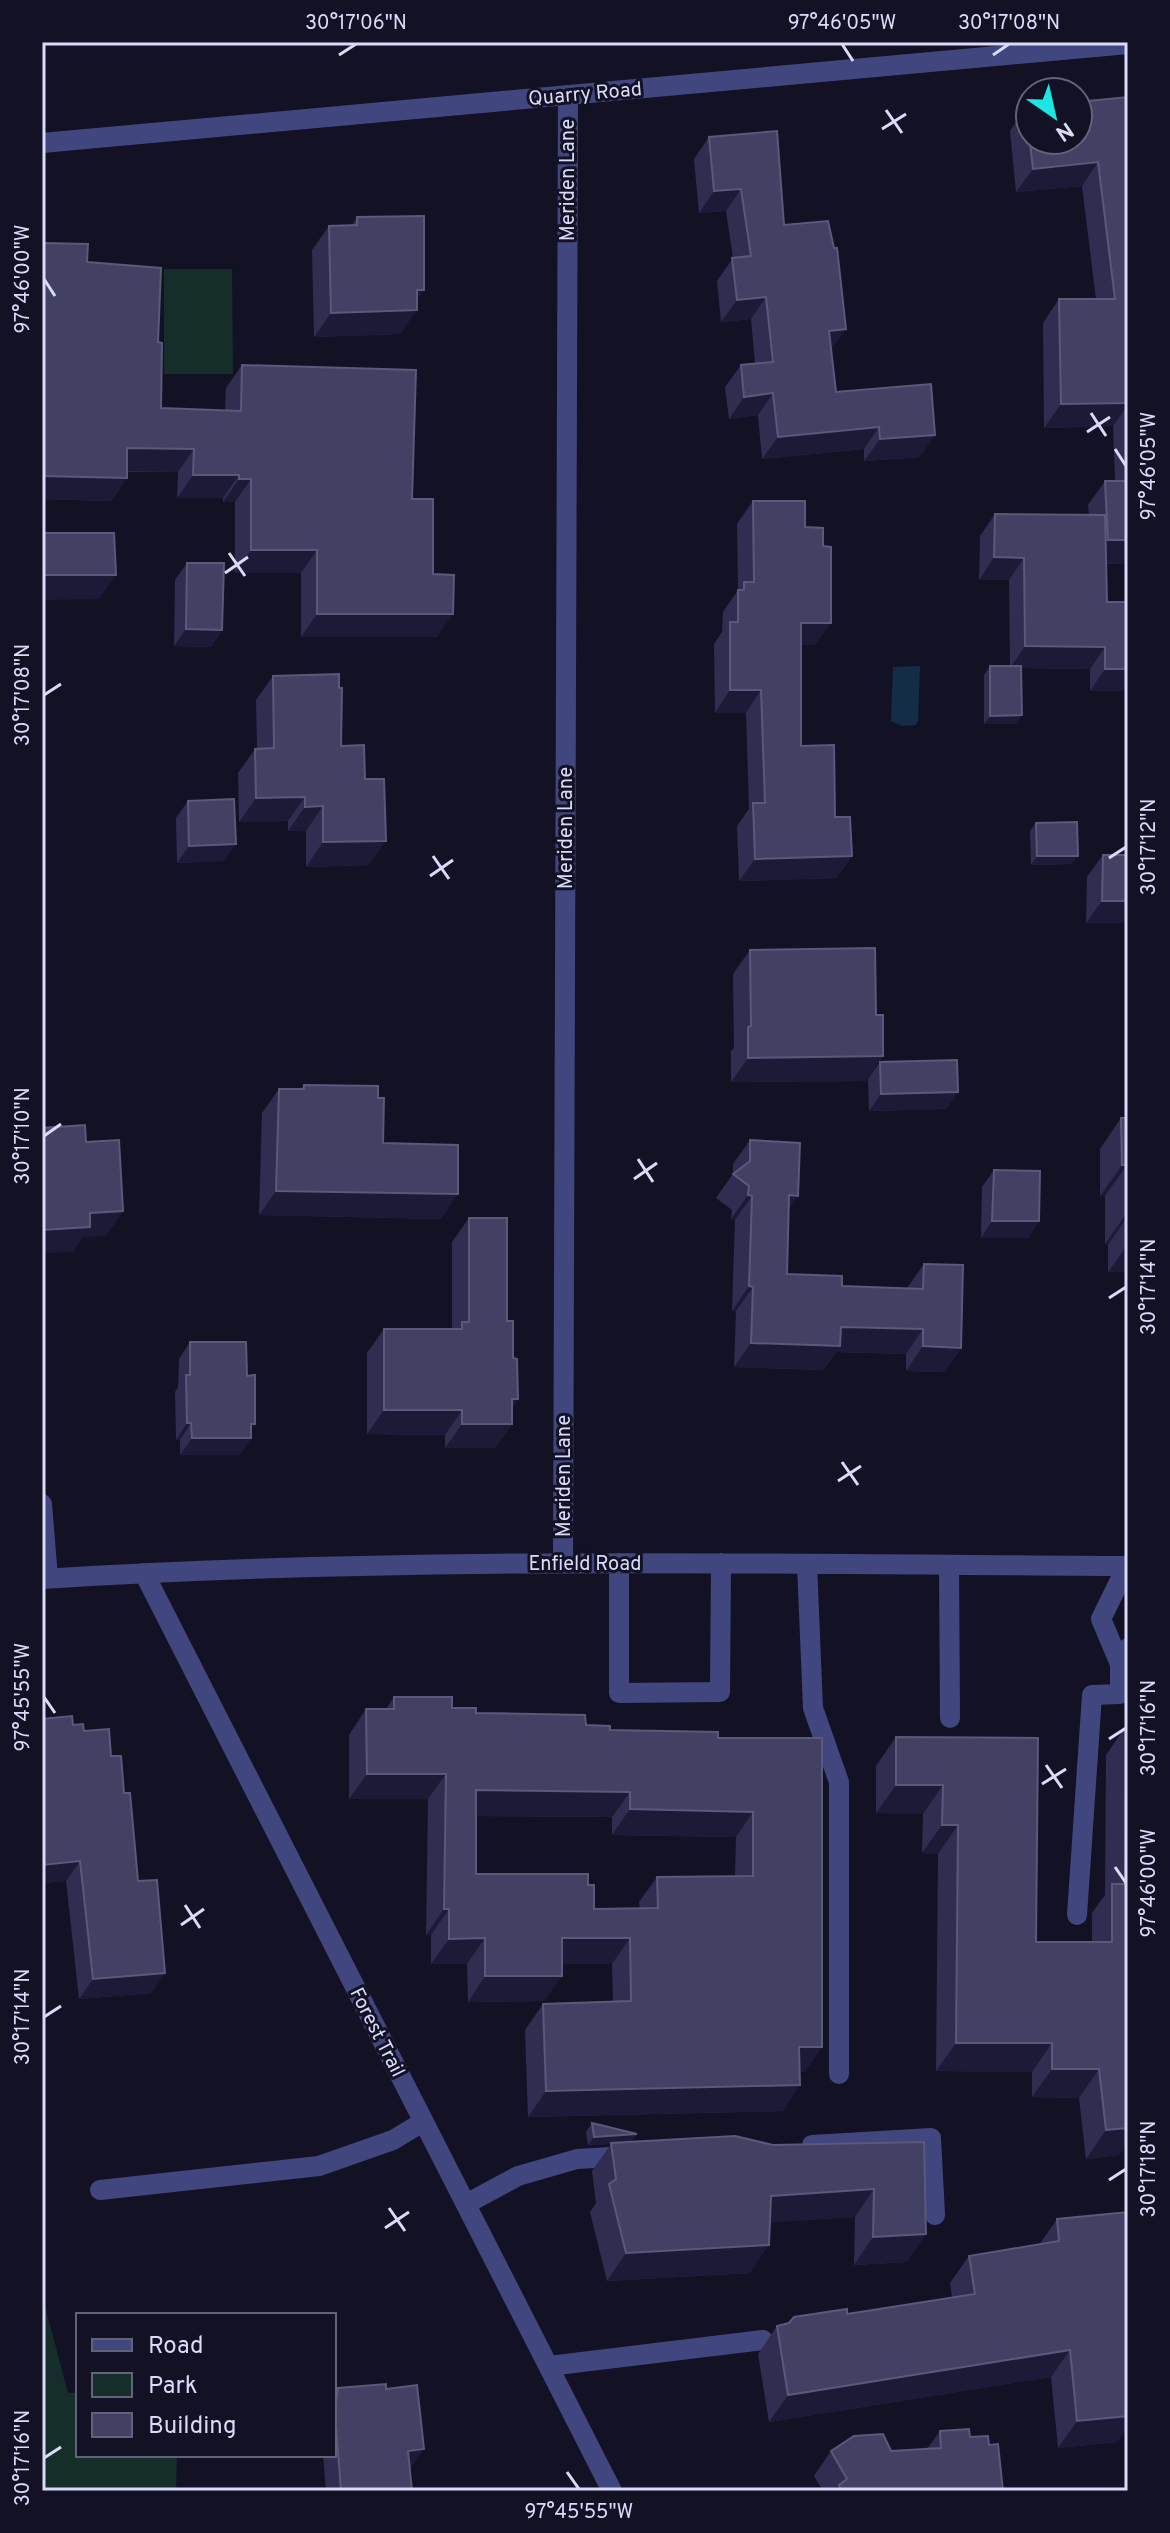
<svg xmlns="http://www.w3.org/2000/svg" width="1170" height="2533" viewBox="0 0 1170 2533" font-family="Overpass,sans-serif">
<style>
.green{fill:#152e2a}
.water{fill:#142d46}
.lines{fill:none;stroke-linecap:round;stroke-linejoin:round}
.minor{stroke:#42467f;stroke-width:20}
.wall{fill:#302d51;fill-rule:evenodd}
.shaded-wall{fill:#1d1a38}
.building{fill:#424063;stroke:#5a587b;stroke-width:2;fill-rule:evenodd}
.ticks{fill:none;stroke:#dadafb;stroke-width:3}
.labels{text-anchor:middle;stroke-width:6;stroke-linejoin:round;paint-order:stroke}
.street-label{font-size:20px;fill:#dadafb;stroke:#131225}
.neatline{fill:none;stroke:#dadafb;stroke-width:3}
.ticks-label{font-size:20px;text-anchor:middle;fill:#dadafb}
</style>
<rect width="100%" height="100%" fill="#131225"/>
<!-- green -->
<path class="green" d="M164,269H232L233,374H164Z
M42,2295L68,2393H78V2455H177L176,2491H42Z"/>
<!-- water -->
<path class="water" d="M920,666L918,720L916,725L902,726L891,721L893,667Z"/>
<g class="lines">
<!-- minor -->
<path class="minor" d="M42,143L1128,44
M42,1504L48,1578
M563,1562L568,95
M619,1563V1693L720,1692L721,1563
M807,1564L813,1708L839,1782V2074
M949,1565L950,1718
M1127,1566L1101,1619L1120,1664L1128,1648
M144,1573L612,2491
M42,1579C404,1556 766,1564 1128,1566
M1077,1915L1092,1695L1120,1694V1664
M812,2145L931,2138L935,2215
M100,2190L319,2166L393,2140L423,2122
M466,2204L518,2176L577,2159L628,2156
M549,2366L763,2340"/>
</g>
<!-- wall -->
<path class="wall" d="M1128,97V563L1106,564L1107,602H1128V691H1090V669L1021,668L1022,715L1016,724H984V675L990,666H1010L1009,580H979L980,536L995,514L1089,515L1088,505L1105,481H1115L1113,426L1044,428L1043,323L1059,299H1096L1082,186L1016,192L1010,131L1026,107Z
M709,137L784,225L846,329L831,349L836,392L920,457L864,461V449L762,459L758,415L729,419L725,387L741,365L755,364L751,319L721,322L717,281L733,258L726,211L699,213L694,159Z
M357,217L417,300L400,334L314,337L312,250L329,226L352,225Z
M42,243L87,262L158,342L161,408L225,410L226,388L242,365L412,499L433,574L437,637H301V573H235V502H223V498H177L178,472H127V478L111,501L42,499Z
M753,501L805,527L815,645H801V746L835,817L852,856L836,878L739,881L737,826L749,809L746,713H715L714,644L722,632L723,612L738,590L737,524Z
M187,563L222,630L211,647L174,646L175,580Z
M273,676L341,746L369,865L306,867V831H288V821L239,822L238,773L255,749H257L256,700Z
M188,801L224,861L177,863L176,818Z
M1036,823L1072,864L1031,865L1030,831Z
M1103,855L1128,923H1086L1087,877Z
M750,950L876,1015L866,1081L731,1082V1051L734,1048L733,974Z
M880,1062L958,1092L946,1109L869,1111L868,1079Z
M304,1085L378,1098L383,1143L441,1219L259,1215L262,1113L279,1089H301Z
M1121,1118H1128V1272H1108V1245L1105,1244V1196H1100V1149Z
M750,1140L789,1209L787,1274L842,1286L907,1288L924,1264L961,1348L944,1372L906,1371V1354L836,1352L823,1370L734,1367L736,1311H732L735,1220L731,1219L732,1210L716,1198L733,1174V1164Z
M994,1170L1039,1221L1028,1238H981L982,1187Z
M469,1218L507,1321L518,1399L512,1408V1424L495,1448H445V1435L367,1434V1353L384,1329H452V1242Z
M190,1342L247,1376L251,1438L239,1455H180V1440H176L175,1392L178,1387L179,1359Z
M394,1697L476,1713L586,1725L610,1730L718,1738H822V2047L804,2072H800L783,2111L528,2117L525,2030L543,2004L613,2001L612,1964H562L544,2001L468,2002L467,1964H431V1935H426L428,1799H349V1735L366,1709H386ZM476,1816L612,1817V1835L736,1837L735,1876L657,1877L639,1902L640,1908L594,1909L588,1885L476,1874Z
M42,1719L73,1725L84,1731L111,1756L124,1793L138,1881L152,1993L79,1999L66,1881L42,1883Z
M1126,1726H1128V2142L1119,2155L1086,2159L1079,2098L1032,2097V2072L936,2071L938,1854L922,1853L923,1814L876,1813V1766L896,1737L1038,1738L1036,1942H1092V1913L1105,1895L1106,1755Z
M592,2123L631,2142L773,2145L924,2142L907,2262L854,2265L855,2217L770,2222L750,2273L607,2281L590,2212L596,2203L592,2171L611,2144L588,2145L586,2132Z
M1057,2219L1117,2442L1058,2448L1051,2377L769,2422L758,2354L777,2326L952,2297L950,2283L969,2256L1039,2245Z
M338,2388L386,2389L410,2469L412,2491H326L323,2455H334V2393Z
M940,2431L970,2437L989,2445L1003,2491H823L814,2476L831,2451H891L927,2449Z"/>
<!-- shaded-wall -->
<path class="shaded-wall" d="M1098,162L1082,186L1016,192L1033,169Z
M741,189L726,211L699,213L714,191Z
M417,290H424L410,310H417L400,334L314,337L331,313Z
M766,297L751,319L721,322L737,300Z
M846,329L830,351L829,331Z
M773,393L758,415L729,419L744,397Z
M1128,403V405L1113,426L1044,428L1061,404Z
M879,427L864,449L762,459L778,437Z
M935,435L920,457L864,461L880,439Z
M127,448L194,449L178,472L111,471Z
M193,475H239L223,498H177Z
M42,476L127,478L111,501L42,499Z
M239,479H251L235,502H223Z
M1108,540H1128V563L1091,564Z
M251,550H317L301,573H235Z
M994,557L1024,558L1009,580H979Z
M42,575H116L99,599L42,600Z
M317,614H453L437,637H301Z
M801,623H831L815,645H785Z
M186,629L222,630L211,647L174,646Z
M1025,646L1105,647L1090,669L1010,668Z
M1105,669H1128V691H1090Z
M730,690H761L746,713H715Z
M1022,715L1016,724H984L990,716Z
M305,797L288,821L239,822L256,798Z
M323,806L306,831H288L305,807Z
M386,841L369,865L306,867L323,842Z
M236,844L224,861L177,863L189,846Z
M852,856L836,878L739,881L755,859Z
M1037,856H1078L1072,864L1031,865Z
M1102,901H1128V923H1086Z
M883,1056L866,1081L731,1082L748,1058Z
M958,1092L946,1109L869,1111L881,1094Z
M1122,1165H1127L1105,1196H1100Z
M276,1191L458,1194L441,1219L259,1215Z
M748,1195L752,1196L735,1220L731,1219Z
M789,1195L798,1196L781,1220Z
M123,1211L106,1236L83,1237L73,1252L42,1253V1230L90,1213Z
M1126,1214H1128V1216L1108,1245L1105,1244Z
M992,1221H1039L1028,1238H981Z
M1128,1244V1272H1108Z
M749,1286L753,1287L736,1311H732Z
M841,1327L923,1329L906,1354L836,1352L823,1370L734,1367L751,1343Z
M923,1346L961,1348L944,1372L906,1371Z
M512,1399H518L501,1423Z
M384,1410H462L445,1435L367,1434Z
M187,1423H191L180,1440H176Z
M251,1424H255L245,1438H251L239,1455H180L192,1438Z
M462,1424H512L495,1448H445Z
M367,1774H446L428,1799H349Z
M896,1785H943L923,1814L876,1813Z
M476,1790L630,1792L612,1817L458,1816Z
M630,1809L753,1812L736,1837L612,1835Z
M942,1825H958L938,1854L922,1853Z
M80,1861L66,1881L42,1883V1865Z
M444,1909H449L431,1935H426Z
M485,1938L467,1964H431L449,1939Z
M562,1938H630L612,1964H544Z
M165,1973L152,1993L79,1999L93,1979Z
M485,1976H562L544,2001L468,2002Z
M956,2043H1052L1032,2072L936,2071Z
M799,2047H822L804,2072H781Z
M1052,2069H1099L1079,2098L1032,2097Z
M800,2085L783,2111L528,2117L546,2091Z
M1128,2128V2142L1119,2155L1086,2159L1106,2130Z
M637,2134L631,2143L588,2145L594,2137Z
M874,2189L855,2217L751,2224L771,2196Z
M926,2234L907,2262L854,2265L873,2237Z
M769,2245L750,2273L607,2281L626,2253Z
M1070,2350L1051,2377L769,2422L788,2395Z
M1128,2408V2427L1117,2442L1058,2448L1077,2421Z
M424,2449L410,2469L408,2451Z"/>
<!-- building -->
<path class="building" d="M1128,97V403L1061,404L1059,299H1115L1098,162L1033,169L1026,107H1030V140H1078V102Z
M777,131L784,225L828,221L834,248H837L846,329L829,331L836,392L931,384L935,435L880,439L879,427L778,437L773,393L744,397L741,365L773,362L766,297L737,300L732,258L751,256L741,189L714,191L709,137Z
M424,216V290H417V310L331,313L329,226L357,225V217Z
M42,243L88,244L87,262L161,268L158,342L162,343L161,408L241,411L242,365L416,370L412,499H433V574L454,575L453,614H317V550H251V479H239V475H193L194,449L127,448V478L42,476Z
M1105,481H1128V540H1108Z
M753,501H805V527L823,528V546L831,547V623H801V746L834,745L835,817H850L852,856L755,859L753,803H765L761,690H730V622H738V590H744V582H754Z
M995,514L1105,515L1107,602H1128V669H1105V647L1025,646L1024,558L994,557Z
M42,533H114L116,575H42Z
M187,563H224L222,630L186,629Z
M990,666H1021L1022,715L990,716Z
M339,674V688H342L341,746L364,745L365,779H384L386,841L323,842V806L305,807V797L256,798L255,749L274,748L273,676Z
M234,799L236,844L189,846L188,801Z
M1077,822L1078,856H1037L1036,823Z
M1103,855H1128V901H1102Z
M875,948L876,1015H883V1056L748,1058V1027L751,1026L750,950Z
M957,1060L958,1092L881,1094L880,1062Z
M304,1085L378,1086V1098H384L383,1143L458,1145V1194L276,1191L279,1089H304Z
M1121,1118H1128V1214H1126L1127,1165H1122Z
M85,1125L86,1142L119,1140L123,1211L90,1213V1227L42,1230V1128Z
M750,1140L800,1143L798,1196L789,1195L787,1274L842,1276V1286L923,1289L924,1264L963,1265L961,1348L923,1346V1329L841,1327L840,1346L751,1343L753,1287L749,1286L752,1196L748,1195L749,1186L733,1174L750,1161Z
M994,1170L1040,1171L1039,1221H992Z
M469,1218H507V1321H513V1358L517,1359L518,1399H512V1424H462V1410H384V1329H462V1322H469Z
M190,1342H246L247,1376L255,1375V1424H251V1438H192L191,1423H187L186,1375H190Z
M394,1697H452V1708H476V1713L585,1715L586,1725L610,1726V1730L718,1732V1738H822V2047H799L800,2085L546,2091L543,2004L631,2001L630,1938H562V1976H485V1938L449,1939V1909H444L446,1774H367L366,1709H394ZM476,1790L630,1792V1809L753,1812V1876L657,1877L658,1908L594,1909V1885H588V1874H476Z
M72,1716L73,1725L83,1724L84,1731L109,1729L111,1756H121L124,1793H130L138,1881L157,1880L165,1973L93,1979L80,1861L42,1865V1719Z
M1126,1726H1128V2128L1106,2130L1099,2069H1052V2043H956L958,1825H942L943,1785H896V1737L1038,1738L1036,1942H1112V1884H1125Z
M592,2123L637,2134L594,2137Z
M735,2136L773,2145L924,2142L926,2234L873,2237L874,2189L771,2196L769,2245L626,2253L609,2184L616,2179L611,2143Z
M1128,2212V2416L1077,2421L1070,2350L788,2395L777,2326L789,2323L794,2317L847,2309V2314L975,2294L969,2256L1059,2241L1057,2219Z
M386,2384V2389L417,2385L424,2449L408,2451L412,2491H341L335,2412L338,2388Z
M969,2429L970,2437L988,2436L989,2445L998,2444L1003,2491H842L839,2485L847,2479L831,2451L854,2436L883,2434L891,2451L941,2448L940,2431Z"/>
<!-- ticks -->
<path class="ticks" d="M842,44L853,61M339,55L356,44M993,55L1009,44M886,110L902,133M882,129L906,114M44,279L55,296M1091,413L1106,436M1087,432L1110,417M1115,449L1126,466M229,553L245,576M225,573L248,557M44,695L61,684M433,856L449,879M1109,858L1126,847M430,876L453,860M44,1136L61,1124M638,1159L653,1182M634,1179L657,1163M1109,1298L1126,1287M842,1462L858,1485M838,1481L861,1466M44,1697L55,1713M1109,1739L1126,1728M1046,1765L1062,1788M1042,1784L1066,1769M1115,1867L1126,1883M185,1905L200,1928M181,1925L204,1909M44,2017L61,2006M1109,2180L1126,2169M389,2208L405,2231M385,2228L409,2212M44,2458L61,2447M567,2472L579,2489"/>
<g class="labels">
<!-- street labels -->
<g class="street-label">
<text transform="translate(585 93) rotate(-5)" y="7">Quarry Road</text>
<text transform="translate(567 180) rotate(-90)" y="7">Meriden Lane</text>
<text transform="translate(565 828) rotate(-90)" y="7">Meriden Lane</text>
<text transform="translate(563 1476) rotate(-90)" y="7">Meriden Lane</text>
<text x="585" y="1570">Enfield Road</text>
<text transform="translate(378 2032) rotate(63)" y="7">Forest Trail</text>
</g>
</g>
<!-- border -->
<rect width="1170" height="2533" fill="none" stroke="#131225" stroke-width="88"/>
<!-- legend -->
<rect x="76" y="2313" width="260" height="144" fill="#131225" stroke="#63627b" stroke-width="2"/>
<rect x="92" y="2339" width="40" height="12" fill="#42467f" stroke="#63627b" stroke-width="2"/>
<text x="148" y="2353" font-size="24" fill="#dadafb">Road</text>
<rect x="92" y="2373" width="40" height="24" fill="#152e2a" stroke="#63627b" stroke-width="2"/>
<text x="148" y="2393" font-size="24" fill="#dadafb">Park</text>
<rect x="92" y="2413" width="40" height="24" fill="#424063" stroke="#63627b" stroke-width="2"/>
<text x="148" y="2433" font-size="24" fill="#dadafb">Building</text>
<!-- north arrow -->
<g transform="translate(1054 116) rotate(146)"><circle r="38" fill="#131225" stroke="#63627b" stroke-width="2"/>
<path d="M0-6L14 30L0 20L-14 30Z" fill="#1be6e3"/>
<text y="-12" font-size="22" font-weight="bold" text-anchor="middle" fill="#dadafb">N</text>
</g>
<rect x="44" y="44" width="1082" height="2445" class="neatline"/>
<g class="ticks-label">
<text x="356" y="29">30°17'06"N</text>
<text x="842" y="29">97°46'05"W</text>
<text x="1009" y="29">30°17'08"N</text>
<text transform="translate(22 279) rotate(-90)" y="7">97°46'00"W</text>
<text transform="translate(1148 466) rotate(-90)" y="7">97°46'05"W</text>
<text transform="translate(22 695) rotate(-90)" y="7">30°17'08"N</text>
<text transform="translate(1148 847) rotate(-90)" y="7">30°17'12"N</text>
<text transform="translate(22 1136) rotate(-90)" y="7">30°17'10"N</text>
<text transform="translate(1148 1287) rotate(-90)" y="7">30°17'14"N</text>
<text transform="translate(22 1697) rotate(-90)" y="7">97°45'55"W</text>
<text transform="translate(1148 1728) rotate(-90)" y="7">30°17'16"N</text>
<text transform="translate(1148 1883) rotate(-90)" y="7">97°46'00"W</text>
<text transform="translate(22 2017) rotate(-90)" y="7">30°17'14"N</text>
<text transform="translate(1148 2169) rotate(-90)" y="7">30°17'18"N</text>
<text transform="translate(22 2458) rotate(-90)" y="7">30°17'16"N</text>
<text x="579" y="2518">97°45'55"W</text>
</g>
</svg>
